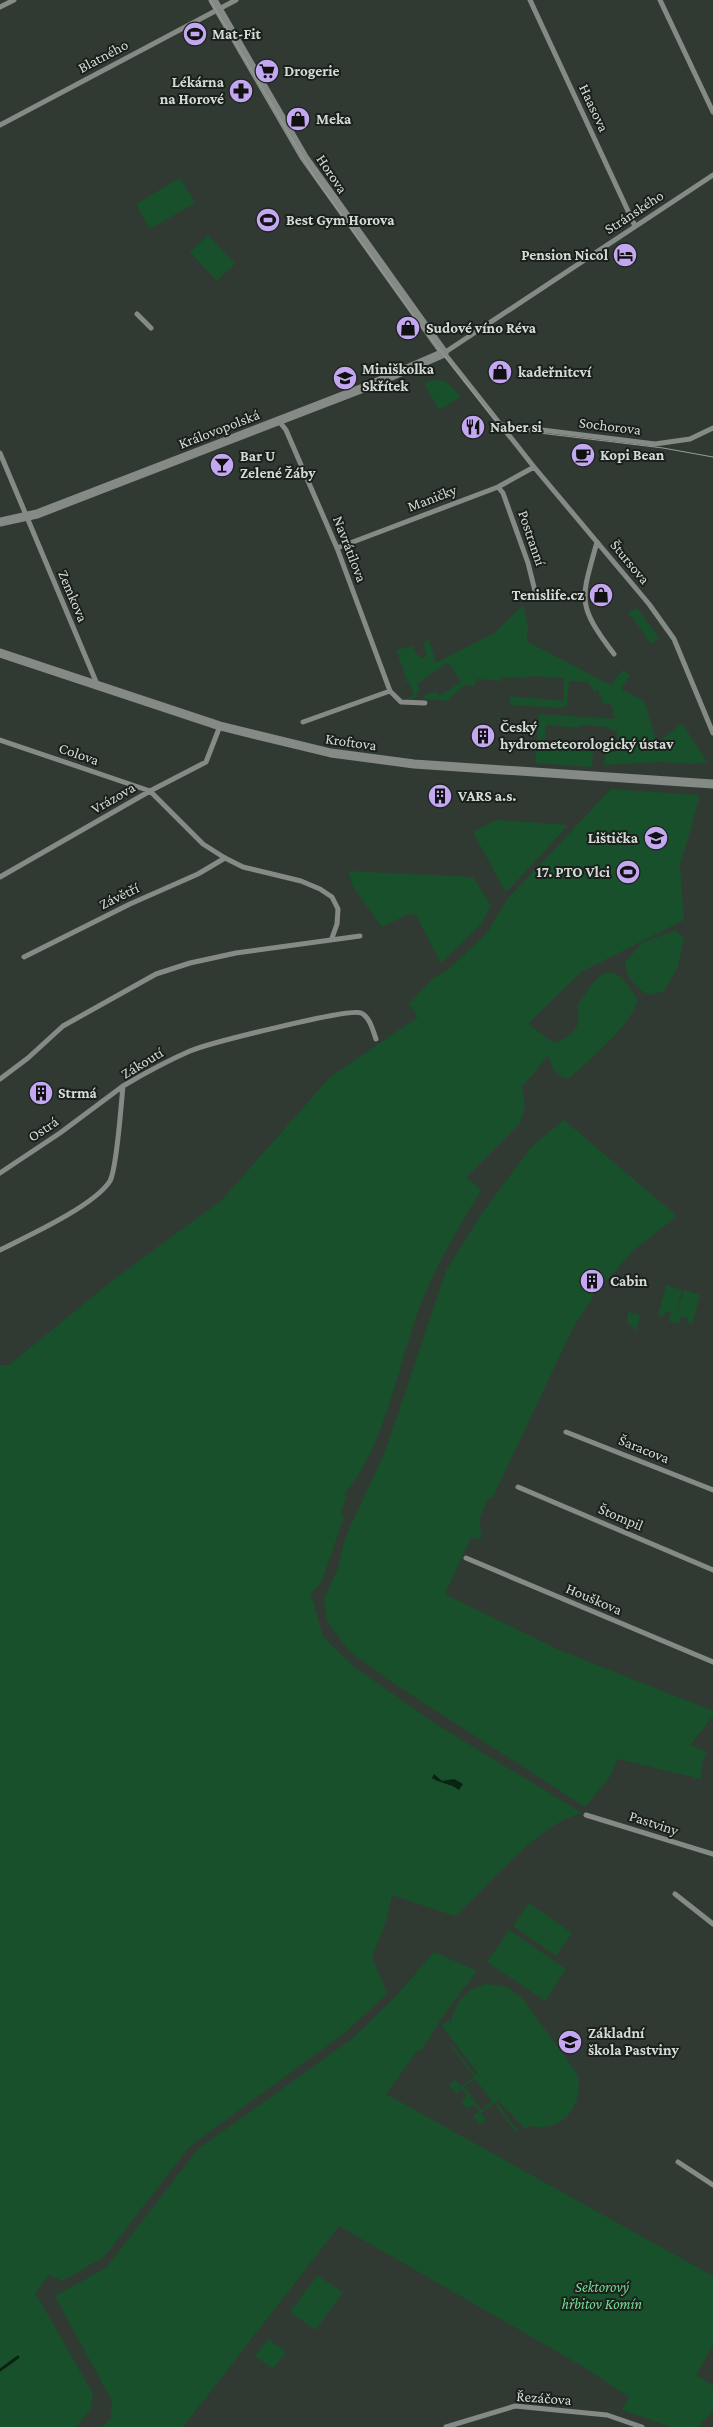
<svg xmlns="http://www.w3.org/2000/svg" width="713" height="2427" viewBox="0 0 713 2427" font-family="'Crimson Pro',serif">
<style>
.green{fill:#18502c;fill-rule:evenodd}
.water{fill:#0a2312}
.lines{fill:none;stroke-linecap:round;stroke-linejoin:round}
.stream{stroke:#0a2312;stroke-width:3}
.minor{stroke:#858a86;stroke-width:5}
.tertiary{stroke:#858a86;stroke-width:9}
.tram{stroke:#959d97;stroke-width:1}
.labels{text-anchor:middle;stroke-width:4;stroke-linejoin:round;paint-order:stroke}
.poi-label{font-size:15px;font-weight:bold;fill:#d4dbd6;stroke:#1b201c;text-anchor:start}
.street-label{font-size:15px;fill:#d4dbd6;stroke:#1b201c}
.park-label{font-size:15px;font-style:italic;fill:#75dc94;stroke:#1b201c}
</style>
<rect width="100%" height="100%" fill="#303a32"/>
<!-- green -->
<path class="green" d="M180,178L195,203L150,229L136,204Z
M208,235L235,264L217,281L190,252Z
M435,380L445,381L461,396L439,410L424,383Z
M523,605L529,631L526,632L528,642L611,685L623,670L630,675L621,689L644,701L657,743L682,723L707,762L692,764L661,762L604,765L605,752H616L617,731L609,730V727L580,725V728L546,725L544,747L593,751L592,767L535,763L539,714L615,719L611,704L603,703L598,690L595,692L587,682L569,681L567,705L562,708L509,705L510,696L563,701L564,678L530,676L529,678L499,677L501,681L476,679L475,686L465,685L447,701L424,699L425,695L436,692L439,696L461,682L448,662L417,684L420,689L414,699L406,698L414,695L408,681L400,685L407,680L396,650L413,646L416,655L419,654L420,658L427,656L423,642L427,641L428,637L436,663L494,633Z
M637,608L659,638L651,644L632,617L627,613Z
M611,789L699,795V800L680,865L684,920L581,972L528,1024L554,1043C573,1036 583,1026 577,1006C600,972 610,954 637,999C637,1020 584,1065 568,1079C554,1074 553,1068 548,1056L522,1087L525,1106L520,1123L466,1177L481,1190C457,1230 433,1270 417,1314C396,1373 385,1445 345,1493L346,1497L341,1513L344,1517L322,1581L311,1594L323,1637L353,1666L437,1725L582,1813C534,1827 491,1883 455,1916L392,1895L386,1922L372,1957L387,1993L347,2031L189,2147L105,2256L63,2281L49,2275L35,2294L40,2301L93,2394L91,2408L76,2427H0V1365H9L117,1277L222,1200L330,1077L418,1017L409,1004L433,979L449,969L487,933L508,898Z
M496,820L568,825L506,893L473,832Z
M348,871L473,877L491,906L480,925L441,963L416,915L409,914L382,927L353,887Z
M675,931L684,937L678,967L664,991L650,995C638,990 624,976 625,962L643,942Z
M564,1120L677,1216L633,1251L596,1292L574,1326L492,1499L488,1498L480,1519L481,1539L471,1538L445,1594L559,1650L713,1711V1716L690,1745L707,1752L702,1763L701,1779L618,1759L609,1778L585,1807L393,1683L349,1651L327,1621L324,1599L338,1568L345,1538L385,1452L446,1271L482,1213L532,1146Z
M666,1285L682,1290L676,1314L684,1290L700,1295L692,1324L687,1322L688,1318L681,1316L679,1324L669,1321L671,1313L665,1312L664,1316L658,1315Z
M628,1312L640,1315L636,1331L627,1322Z
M529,1903L572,1933L556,1956L513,1926Z
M509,1930L566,1969L545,2001L487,1962Z
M434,1952L477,1971L443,2016L421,2051L418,2050L386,2094L713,2276V2346L696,2375L713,2386V2412L698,2427H671L622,2410L629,2397L582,2366L339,2226L183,2427H102L111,2418L112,2401L55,2296L106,2268L198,2149L353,2038L396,1996Z
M488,1984L507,1987L522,1998L578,2075C583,2107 563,2133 529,2126L525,2129L498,2100L496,2102L518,2131V2135L494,2103L481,2113L486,2120L480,2125L473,2116L480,2111L473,2105L468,2109L461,2101L467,2096L462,2089L456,2094L449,2085L455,2080L461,2087L474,2077L450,2045H452L475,2075L478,2073L442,2026L448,2020L451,2022C456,2001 466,1988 488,1984ZM475,2079L492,2101L481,2110L464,2087Z
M318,2275L343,2293L315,2330L290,2312Z
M268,2339L286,2352L273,2369L255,2356Z"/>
<!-- water -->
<path class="water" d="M434,1774L442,1781L454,1779L463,1784L459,1790C450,1783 441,1784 432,1778Z"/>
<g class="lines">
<!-- stream -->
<path class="stream" d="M0,2370L18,2357"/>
<!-- minor -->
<path class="minor" d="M530,0L635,226
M660,0L713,112
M0,7L14,0
M0,125L236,0
M713,175L444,353L534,467L649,604L674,639L713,733
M137,314L151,328
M279,421L286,430L337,548L390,691
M502,425L655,444L690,439L713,428
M0,453L97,684
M498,487L503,493L528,563L537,599
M597,542C581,600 576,604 614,654
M337,548L498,487L534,467
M303,722L390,691L401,702L425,703
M0,740L150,791L203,844L225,858L243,867L301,881L320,889L332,897L338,909L337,924L332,938
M0,877L150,791L206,762L220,726
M24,957L130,904L198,874L225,858
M0,1079L28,1058L63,1026L156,974L190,963L236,953L360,936
M0,1173L60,1133L123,1086
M0,1250C28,1236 94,1206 110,1181C117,1168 121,1105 123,1086C145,1073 167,1061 190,1051C210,1043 348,1008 361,1013C370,1017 373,1031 376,1039
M566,1432L713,1490
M518,1487L713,1570
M466,1558L713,1662
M586,1815L713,1854
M675,1894L713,1924
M678,2162L713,2185
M446,2427L515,2406L607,2415L642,2427"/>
<!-- tertiary -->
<path class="tertiary" d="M0,522L37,514L366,387L444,353L304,157L213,0
M0,653L220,726L331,753L414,764L713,784"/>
<!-- tram -->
<path class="tram" d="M210,0L315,178L421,326L493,418L501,424L515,430L663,448L713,457"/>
</g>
<!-- icons -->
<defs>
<g id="stadium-disc" transform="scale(1.25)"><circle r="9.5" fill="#c4a7f1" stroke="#1b201c"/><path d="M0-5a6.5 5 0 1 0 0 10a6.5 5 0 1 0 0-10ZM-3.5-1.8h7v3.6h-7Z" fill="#111"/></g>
<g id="supermarket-disc" transform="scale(1.25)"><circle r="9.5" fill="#c4a7f1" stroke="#1b201c"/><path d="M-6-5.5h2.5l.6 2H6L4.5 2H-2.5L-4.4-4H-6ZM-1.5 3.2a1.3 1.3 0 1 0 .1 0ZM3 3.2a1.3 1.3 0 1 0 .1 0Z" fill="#111"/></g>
<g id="pharmacy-disc" transform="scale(1.25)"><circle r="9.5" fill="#c4a7f1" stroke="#1b201c"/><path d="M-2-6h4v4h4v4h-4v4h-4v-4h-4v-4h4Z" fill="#111"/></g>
<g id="shop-disc" transform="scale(1.25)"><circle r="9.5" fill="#c4a7f1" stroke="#1b201c"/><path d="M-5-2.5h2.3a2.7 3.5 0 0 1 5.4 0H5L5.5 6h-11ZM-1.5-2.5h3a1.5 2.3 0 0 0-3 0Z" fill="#111"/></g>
<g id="hotel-disc" transform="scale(1.25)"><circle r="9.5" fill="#c4a7f1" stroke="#1b201c"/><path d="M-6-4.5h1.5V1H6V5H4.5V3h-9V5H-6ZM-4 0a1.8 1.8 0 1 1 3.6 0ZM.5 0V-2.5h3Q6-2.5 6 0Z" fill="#111"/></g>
<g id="school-disc" transform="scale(1.25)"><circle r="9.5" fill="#c4a7f1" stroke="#1b201c"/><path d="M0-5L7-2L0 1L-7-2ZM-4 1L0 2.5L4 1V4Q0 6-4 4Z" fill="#111"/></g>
<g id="restaurant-disc" transform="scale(1.25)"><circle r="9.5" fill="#c4a7f1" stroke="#1b201c"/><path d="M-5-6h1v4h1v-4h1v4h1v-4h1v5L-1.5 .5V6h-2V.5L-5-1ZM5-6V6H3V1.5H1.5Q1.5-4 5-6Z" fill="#111"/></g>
<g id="cafe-disc" transform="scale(1.25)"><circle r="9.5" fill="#c4a7f1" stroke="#1b201c"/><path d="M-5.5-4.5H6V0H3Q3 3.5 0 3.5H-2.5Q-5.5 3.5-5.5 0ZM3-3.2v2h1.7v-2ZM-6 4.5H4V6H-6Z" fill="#111"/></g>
<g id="bar-disc" transform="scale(1.25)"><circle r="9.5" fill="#c4a7f1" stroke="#1b201c"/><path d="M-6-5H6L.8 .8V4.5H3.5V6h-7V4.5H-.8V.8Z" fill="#111"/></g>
<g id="building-disc" transform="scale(1.25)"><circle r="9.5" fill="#c4a7f1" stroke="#1b201c"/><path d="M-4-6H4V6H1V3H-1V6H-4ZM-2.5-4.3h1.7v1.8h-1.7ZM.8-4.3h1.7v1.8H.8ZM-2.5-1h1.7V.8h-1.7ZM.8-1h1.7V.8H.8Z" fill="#111"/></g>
</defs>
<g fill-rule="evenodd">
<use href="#stadium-disc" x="195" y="34"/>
<use href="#supermarket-disc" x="267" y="71"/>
<use href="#pharmacy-disc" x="241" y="91"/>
<use href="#shop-disc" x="298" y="119"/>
<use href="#stadium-disc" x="268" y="220"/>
<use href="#hotel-disc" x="625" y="255"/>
<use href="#shop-disc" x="408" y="328"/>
<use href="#shop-disc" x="500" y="372"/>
<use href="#school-disc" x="345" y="378"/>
<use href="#restaurant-disc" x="473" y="427"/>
<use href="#cafe-disc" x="583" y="455"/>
<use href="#bar-disc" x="222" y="465"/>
<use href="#shop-disc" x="601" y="595"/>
<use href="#building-disc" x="483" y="736"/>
<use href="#building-disc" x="440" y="796"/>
<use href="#school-disc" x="656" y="838"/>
<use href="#stadium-disc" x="628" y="872"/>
<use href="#building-disc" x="41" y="1093"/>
<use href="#building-disc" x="592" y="1281"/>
<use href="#school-disc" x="570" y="2042"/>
</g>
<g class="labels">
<!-- poi labels -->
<g class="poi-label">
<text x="212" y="39">Mat-Fit</text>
<text x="284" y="76">Drogerie</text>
<text x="224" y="87" text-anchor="end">Lékárna<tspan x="224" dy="17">na Horové</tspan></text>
<text x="316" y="124">Meka</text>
<text x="286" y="225">Best Gym Horova</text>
<text x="608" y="260" text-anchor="end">Pension Nicol</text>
<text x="426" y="333">Sudové víno Réva</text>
<text x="362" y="374">Miniškolka<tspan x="362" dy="17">Skřítek</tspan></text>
<text x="518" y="377">kadeřnitcví</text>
<text x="490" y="432">Naber si</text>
<text x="600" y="460">Kopi Bean</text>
<text x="240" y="461">Bar U<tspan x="240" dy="17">Zelené Žáby</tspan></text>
<text x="584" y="600" text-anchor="end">Tenislife.cz</text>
<text x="500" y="732">Český<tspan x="500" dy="17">hydrometeorologický ústav</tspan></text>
<text x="458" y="801">VARS a.s.</text>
<text x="638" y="843" text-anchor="end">Lištička</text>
<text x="610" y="877" text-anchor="end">17. PTO Vlci</text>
<text x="58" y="1098">Strmá</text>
<text x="610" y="1286">Cabin</text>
<text x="588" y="2038">Základní<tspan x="588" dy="17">škola Pastviny</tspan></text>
</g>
<!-- street labels -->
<g class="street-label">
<text transform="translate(103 56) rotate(-28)" y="5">Blatného</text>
<text transform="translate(594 108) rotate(65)" y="5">Haasova</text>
<text transform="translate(332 174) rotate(56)" y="5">Horova</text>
<text transform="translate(634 212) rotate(-33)" y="5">Stránského</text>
<text transform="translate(610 426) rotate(7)" y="5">Sochorova</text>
<text transform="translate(219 429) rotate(-21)" y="5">Královopolská</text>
<text transform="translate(432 498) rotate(-21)" y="5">Maničky</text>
<text transform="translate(532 538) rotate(71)" y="5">Postranní</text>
<text transform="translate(350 549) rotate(69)" y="5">Navrátilova</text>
<text transform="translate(630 562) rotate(50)" y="5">Štursova</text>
<text transform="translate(73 596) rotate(67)" y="5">Zemkova</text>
<text transform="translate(351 742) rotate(8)" y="5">Kroftova</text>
<text transform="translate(79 754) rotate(19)" y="5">Colova</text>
<text transform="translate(113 798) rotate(-30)" y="5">Vrázova</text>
<text transform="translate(119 896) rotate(-26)" y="5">Závětří</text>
<text transform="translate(142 1063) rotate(-31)" y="5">Zákoutí</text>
<text transform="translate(43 1129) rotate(-34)" y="5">Ostrá</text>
<text transform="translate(644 1449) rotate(22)" y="5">Šaracova</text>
<text transform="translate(621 1517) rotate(23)" y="5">Štompil</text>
<text transform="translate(594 1599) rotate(23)" y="5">Houškova</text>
<text transform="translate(654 1823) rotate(18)" y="5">Pastviny</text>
<text transform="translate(544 2398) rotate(4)" y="5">Řezáčova</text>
</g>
<!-- park labels -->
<g class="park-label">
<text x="602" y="2292">Sektorový<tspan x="602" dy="17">hřbitov Komín</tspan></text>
</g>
</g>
</svg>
